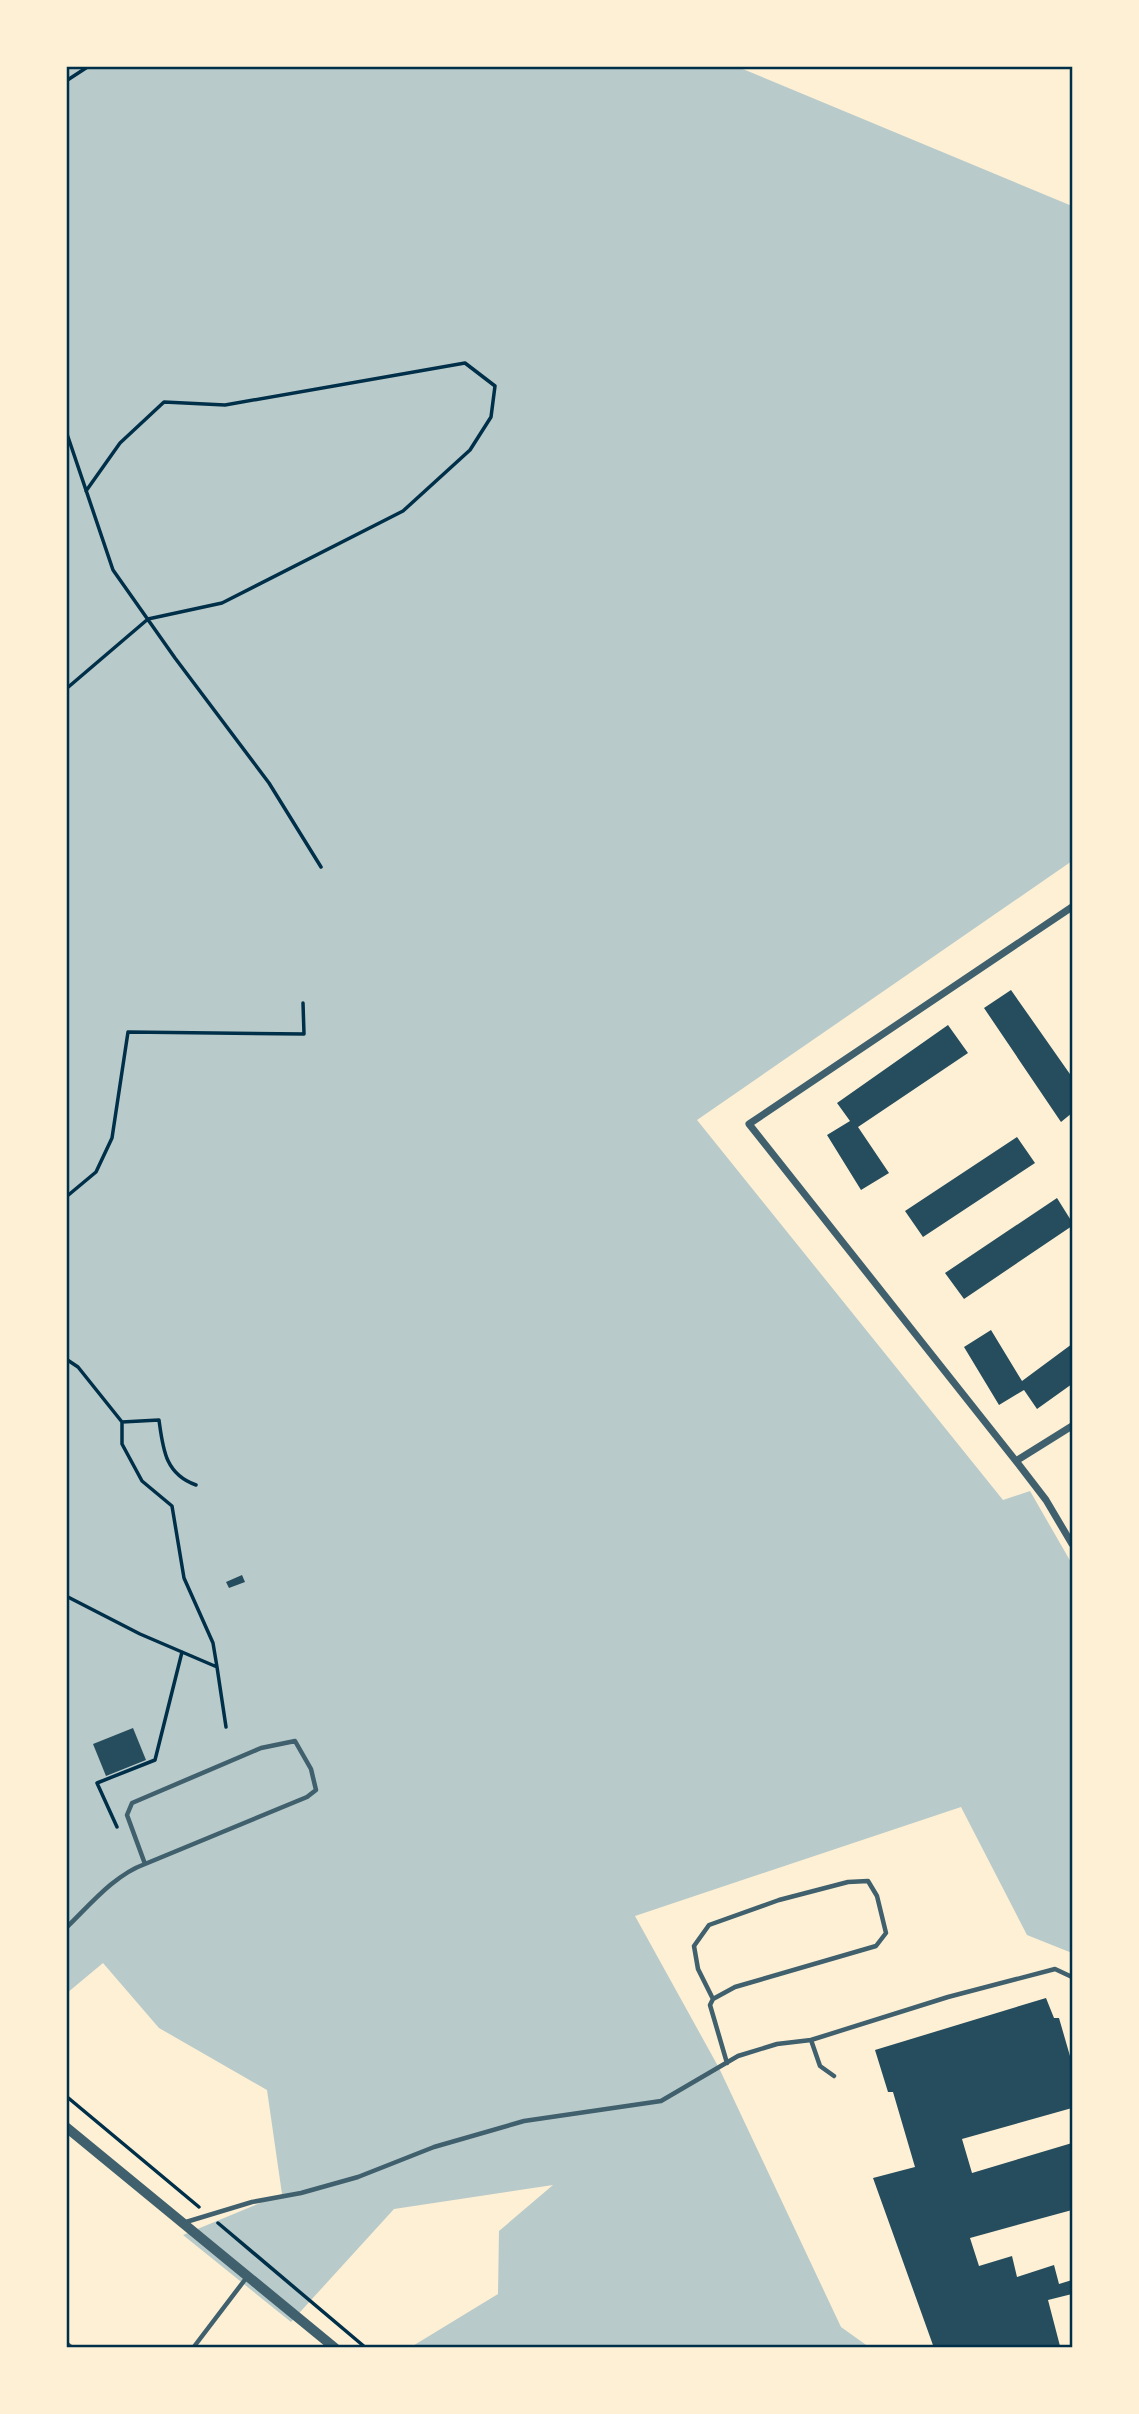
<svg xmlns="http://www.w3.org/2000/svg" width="1139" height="2414" viewBox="0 0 1139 2414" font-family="Ubuntu,sans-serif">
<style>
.green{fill:#b9caca}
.building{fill:#264d5e}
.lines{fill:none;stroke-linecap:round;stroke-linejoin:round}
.path{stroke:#003049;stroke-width:3.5}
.service{stroke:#3f606c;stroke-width:4.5}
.minor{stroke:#3f606c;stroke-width:7}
.tertiary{stroke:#3f606c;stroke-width:10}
.neatline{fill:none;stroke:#003049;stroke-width:2.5}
</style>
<rect width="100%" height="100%" fill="#fdf0d5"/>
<!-- green -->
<path class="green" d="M67,67H738L1072,206V861L697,1120L1003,1500L1030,1491L1072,1564V1953L1027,1935L961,1807L635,1916L719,2068L841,2327L869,2347H411L498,2294L499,2231L553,2185L394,2209L291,2322L183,2235L282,2194L267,2090L159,2028L103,1963L67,1993Z"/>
<!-- building -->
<path class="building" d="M1011,990L1072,1077V1113L1061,1122L984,1008Z
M948,1025L968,1053L858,1127L889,1173L861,1190L827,1135L850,1121L837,1103Z
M1017,1137L1035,1163L923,1237L905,1211Z
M1057,1198L1072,1222V1226L964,1299L945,1273Z
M991,1330L1022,1381L1072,1344V1384L1037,1409L1024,1390L999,1405L964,1347Z
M242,1575L245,1582L229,1588L226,1582Z
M133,1728L146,1760L106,1776L93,1744Z
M1046,1998L1054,2018H1059L1072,2063V2108L962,2139L972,2173L1072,2143V2210L970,2238L979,2266L1012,2256L1017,2277L1054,2265L1059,2284L1072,2280V2294L1048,2300L1060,2346L934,2348L873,2178L915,2167L893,2092H888L875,2050Z"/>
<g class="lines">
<!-- path -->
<path class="path" d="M66,81L89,66
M66,431L113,570L175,658L269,783L321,867
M66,689L148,619L222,603L403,511L470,450L491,417L495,386L465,363L225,405L164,402L120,443L86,491
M66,1197L96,1172L112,1138L128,1032L304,1034L303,1003
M66,1359L78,1367L122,1422
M196,1485C165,1474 163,1449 159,1420L122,1422V1444L142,1481L172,1506L184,1578L213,1643L217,1667
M66,1596L140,1634L217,1667L226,1727
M117,1827L97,1783L155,1760L182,1652
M66,2096L199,2207
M218,2223L366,2348"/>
<!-- service -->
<path class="service" d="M66,1928C89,1906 114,1875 145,1864L307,1797L316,1790L311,1769L295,1741L261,1748L132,1803L127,1815L145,1864
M713,1999L698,1969L694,1946L709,1925L779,1900L848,1882L868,1881L877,1896L886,1933L876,1946L735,1987L713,1999L710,2005L727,2063
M811,2040L948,1997L1055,1969L1072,1977
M186,2222L252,2202L301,2193L358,2177L434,2147L524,2121L661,2101L738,2056L777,2044L811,2040L820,2066L834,2076
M66,2343L72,2348
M193,2348L247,2277"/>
<!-- minor -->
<path class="minor" d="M1072,907L749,1124L1016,1461L1072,1426
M1016,1461L1046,1500L1072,1544"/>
<!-- tertiary -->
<path class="tertiary" d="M66,2127L335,2348"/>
</g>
<!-- border -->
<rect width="1139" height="2414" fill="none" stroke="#fdf0d5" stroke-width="136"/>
<rect x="68" y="68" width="1003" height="2278" class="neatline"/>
</svg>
